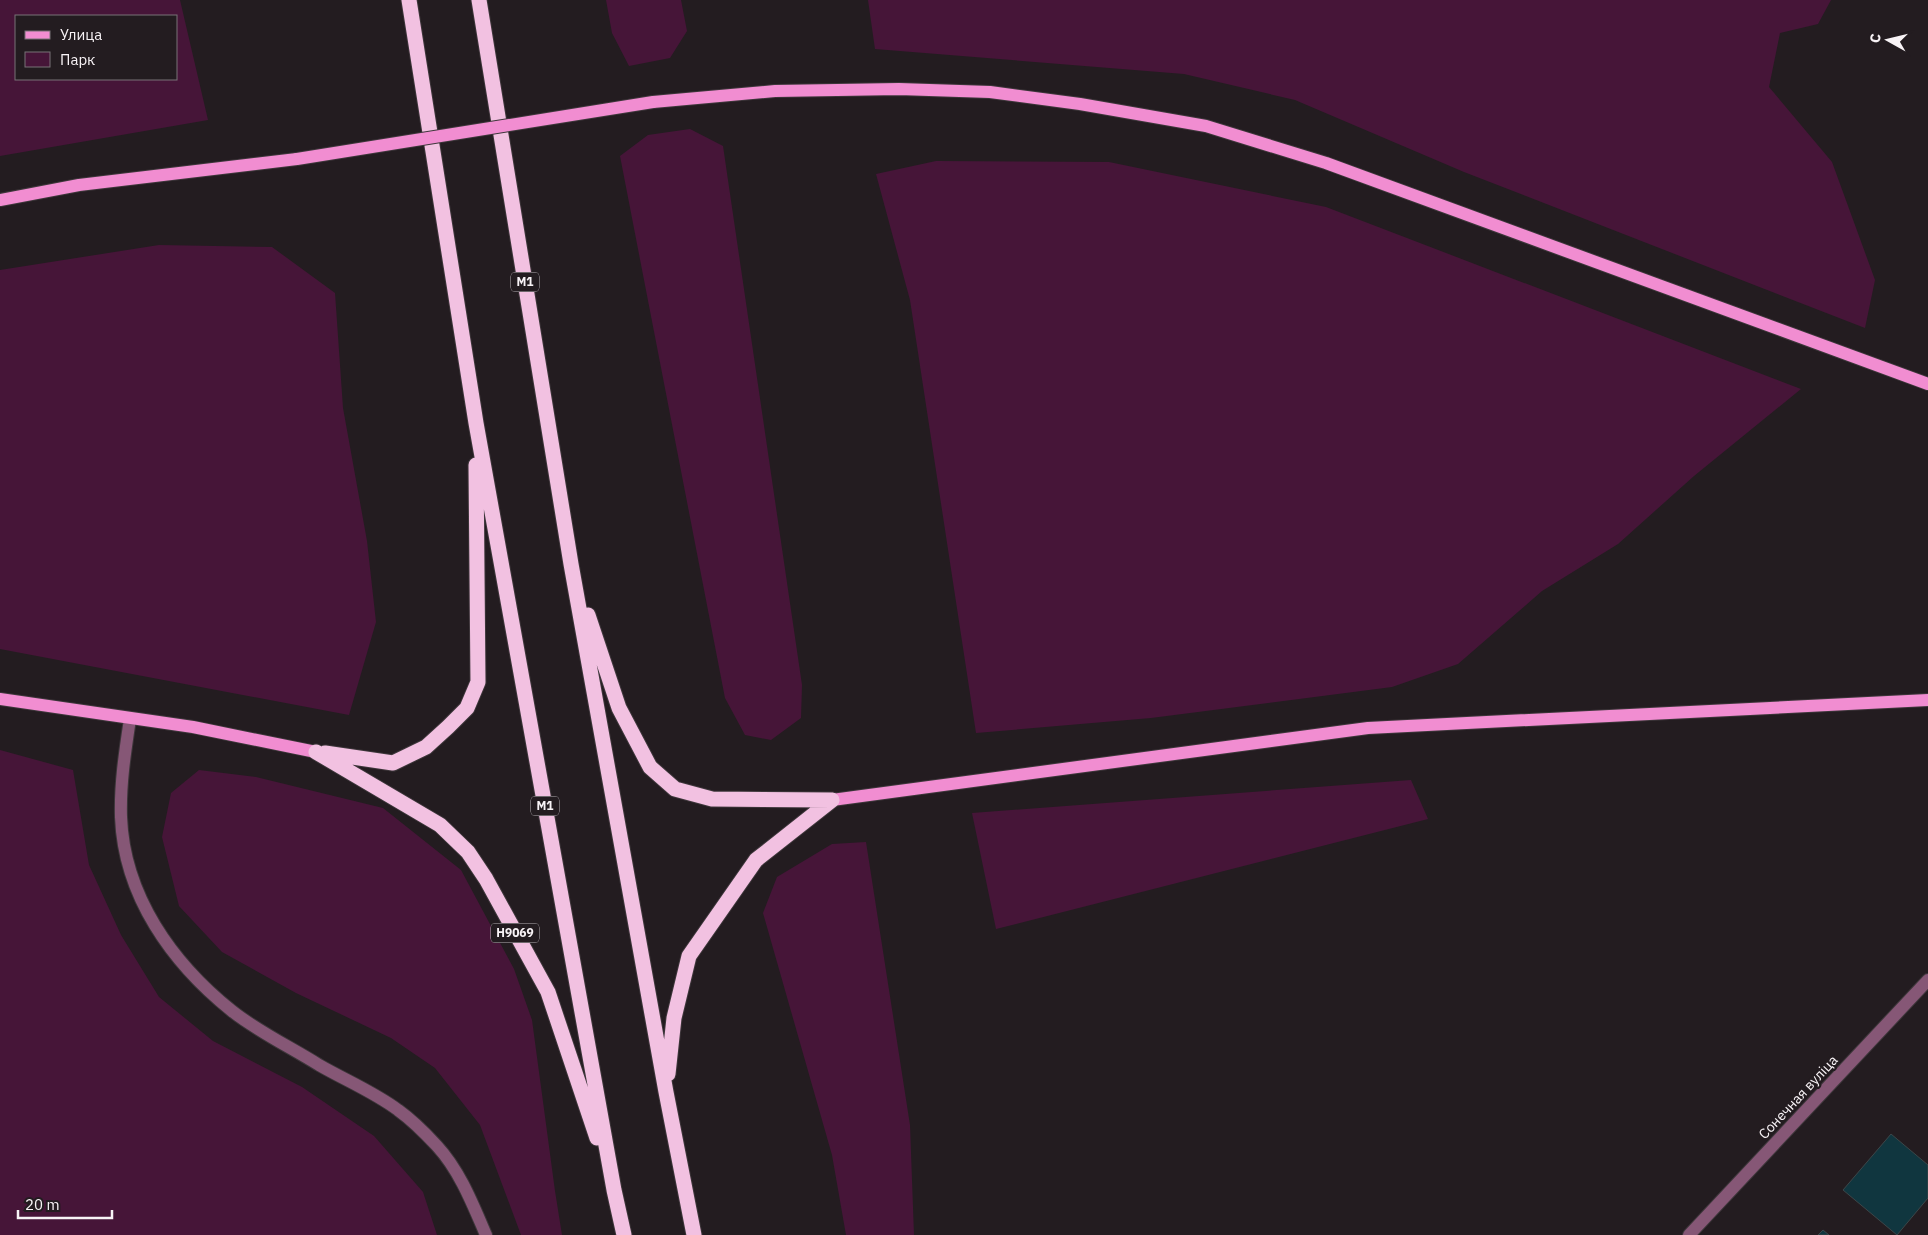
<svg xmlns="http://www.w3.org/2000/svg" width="1928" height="1235" viewBox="0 0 1928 1235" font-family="'IBM Plex Sans',sans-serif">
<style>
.green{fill:#461538;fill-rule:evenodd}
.building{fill:#10363f;stroke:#3c4649}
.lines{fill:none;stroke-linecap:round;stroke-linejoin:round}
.minor-casing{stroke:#3d363a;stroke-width:14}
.major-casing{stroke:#3d363a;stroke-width:14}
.highway-casing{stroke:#3d363a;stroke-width:17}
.minor{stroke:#865776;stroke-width:12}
.major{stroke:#f18dd1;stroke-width:12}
.highway{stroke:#f2c1e1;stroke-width:15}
.major-bridge-casing{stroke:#3d363a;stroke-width:14;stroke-linecap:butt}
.major-bridge{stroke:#f18dd1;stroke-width:12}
.labels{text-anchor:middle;stroke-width:4.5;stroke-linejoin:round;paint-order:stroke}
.shield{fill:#231c20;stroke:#b8b2b6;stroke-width:1}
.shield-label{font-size:12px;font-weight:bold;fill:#f8f3f6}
.street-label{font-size:14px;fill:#f8f3f6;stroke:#231c20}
</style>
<rect width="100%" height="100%" fill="#231c20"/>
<!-- green -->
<path class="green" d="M0,0H180L208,120L0,156ZM16,16H176V79H16Z
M606,0H681L687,31L670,58L629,66L612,33Z
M868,0H1831L1818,24L1780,33L1769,87L1832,162L1875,280L1865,328L1464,172L1295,100L1184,74L875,49Z
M690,129L723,146L802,685L801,718L771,740L745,735L725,698L620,156L648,135Z
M936,161L1109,162L1326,207L1801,389L1694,476L1618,544L1542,591L1458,664L1392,687L1151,718L976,733L910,300L876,174Z
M159,245L272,247L335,293L343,408L367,541L376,622L349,715L0,649V270Z
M0,750L73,770L89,865L121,935L159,997L213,1041L302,1087L374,1136L423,1192L437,1235H0Z
M199,770L256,777L383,808L461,870L514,969L532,1020L555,1191L562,1235H521L480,1125L435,1068L391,1038L296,993L222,952L179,906L162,837L171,793Z
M1411,780L1428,819L996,929L972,813Z
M866,842L910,1125L914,1235H846L832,1155L763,913L777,877L832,844Z"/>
<!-- building -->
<path class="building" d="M1891,1134L1928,1165V1198L1897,1235L1843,1190Z
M1823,1230L1829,1235H1818Z"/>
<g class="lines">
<!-- minor casing -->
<g class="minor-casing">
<path id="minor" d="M130,719C125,752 120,784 121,817C124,896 172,963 232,1011C257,1031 292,1048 319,1065C345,1080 374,1092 398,1110C412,1120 425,1133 437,1146C460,1171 473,1205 486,1235
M1689,1235L1928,980"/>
</g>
<!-- major casing -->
<g class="major-casing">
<path id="major" d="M653,102L775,91L899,89L990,92L1080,104L1206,126L1326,163L1928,384
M0,200L79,185L297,159
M0,699L193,727L316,752
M832,800L1368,728L1928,700"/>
</g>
<!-- highway casing -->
<g class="highway-casing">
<path id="highway" d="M409,0L476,423L614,1190L624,1235
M479,0L571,564L666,1092L694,1235
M588,615L619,708L650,767L675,789L712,799L832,800
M316,752L440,825L468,852L486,879L548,992L597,1138
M325,753L393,763L426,747L448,727L467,708L478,682L476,465
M668,1074L674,1018L689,956L756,860L832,800"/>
</g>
<!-- minor -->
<use href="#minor" class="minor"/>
<!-- major -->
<use href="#major" class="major"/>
<!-- highway -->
<use href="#highway" class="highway"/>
<!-- major-bridge casing -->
<g class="major-bridge-casing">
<path id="major-bridge" d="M297,159L653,102"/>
</g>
<!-- major-bridge -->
<use href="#major-bridge" class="major-bridge"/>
</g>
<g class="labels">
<!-- shield labels -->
<g class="shield">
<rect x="511" y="272.5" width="28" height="19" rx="4"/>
<rect x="531" y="796.5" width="28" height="19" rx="4"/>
<rect x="491" y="923.5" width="48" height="19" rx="4"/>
</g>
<g class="shield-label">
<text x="525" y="286">М1</text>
<text x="545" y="810">М1</text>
<text x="515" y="937">Н9069</text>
</g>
<!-- street labels -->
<g class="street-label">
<text transform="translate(1798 1097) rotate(-47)" y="5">Сонечная вуліца</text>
</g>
</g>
<!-- legend -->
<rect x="15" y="15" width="162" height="65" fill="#231c20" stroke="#787276"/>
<rect x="25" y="31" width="25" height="8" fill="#f18dd1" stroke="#787276"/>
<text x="60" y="40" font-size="15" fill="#f8f3f6">Улица</text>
<rect x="25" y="52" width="25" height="15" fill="#461538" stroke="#787276"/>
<text x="60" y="65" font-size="15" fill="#f8f3f6">Парк</text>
<!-- north arrow -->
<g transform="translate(1888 40) rotate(278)" stroke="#231c20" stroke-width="4" paint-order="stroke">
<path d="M0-4L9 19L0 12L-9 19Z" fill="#f8f3f6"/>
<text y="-8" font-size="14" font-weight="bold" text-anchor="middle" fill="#f8f3f6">С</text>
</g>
<!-- scale -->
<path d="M18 1210v8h94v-8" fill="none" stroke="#f8f3f6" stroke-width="2.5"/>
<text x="25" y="1210" font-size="15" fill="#f8f3f6" stroke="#231c20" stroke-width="4" paint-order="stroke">20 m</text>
</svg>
